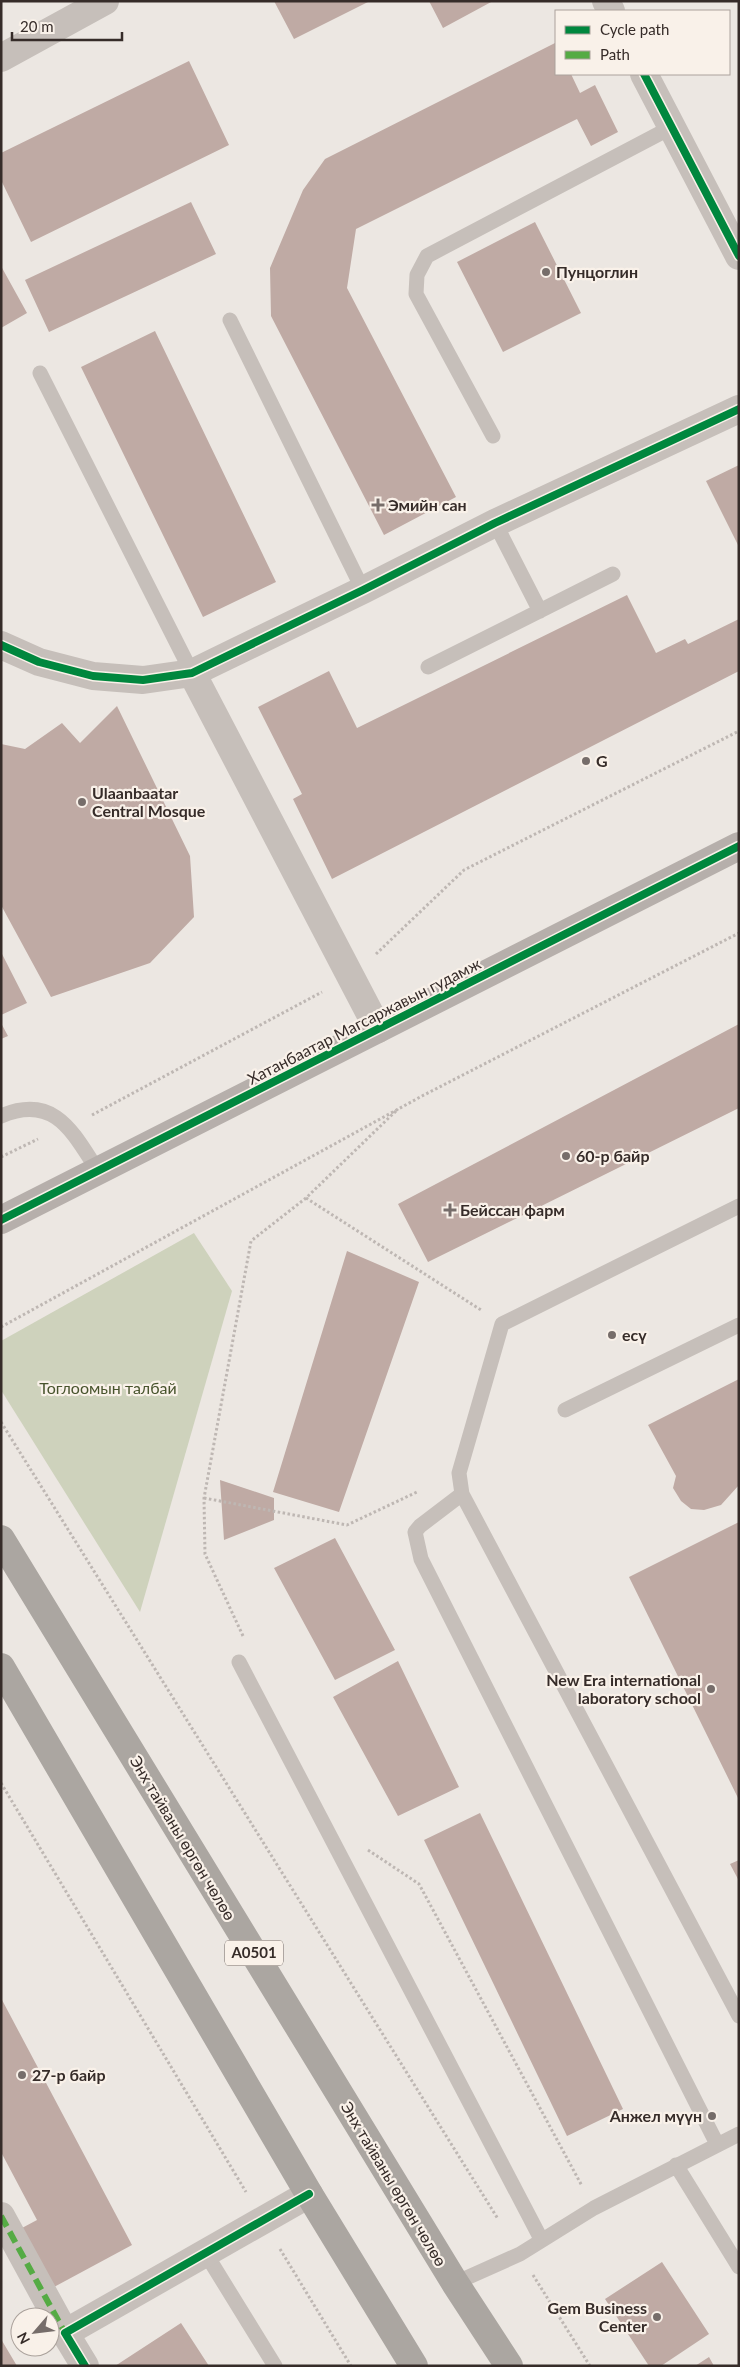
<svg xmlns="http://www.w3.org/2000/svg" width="740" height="2367" viewBox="0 0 740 2367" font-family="Lato,sans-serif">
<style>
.green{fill:#ced2bc}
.building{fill:#bfaaa4}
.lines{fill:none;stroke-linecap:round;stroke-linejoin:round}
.path{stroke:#beb7b3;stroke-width:3;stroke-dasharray:2.5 2.5;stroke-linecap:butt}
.lane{stroke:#c6bfba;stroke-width:15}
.street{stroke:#c6bfba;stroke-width:28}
.secondary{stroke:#b6afab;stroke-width:28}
.highway{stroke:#aba6a1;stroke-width:28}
.quiet{stroke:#55ab44;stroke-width:6;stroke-dasharray:12 6;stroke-linecap:butt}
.cycleway-casing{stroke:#f9f1e9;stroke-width:11}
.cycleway{stroke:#00873e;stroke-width:8}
.poi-dot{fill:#766d6a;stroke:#f9f1e9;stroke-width:2}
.labels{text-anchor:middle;stroke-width:4.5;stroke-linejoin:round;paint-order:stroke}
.shield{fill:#f9f1e9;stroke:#706763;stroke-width:1}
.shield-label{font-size:15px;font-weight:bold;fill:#362c29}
.poi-label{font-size:16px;font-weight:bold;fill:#362c29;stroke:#f9f1e9;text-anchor:start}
.street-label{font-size:16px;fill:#362c29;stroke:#f9f1e9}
.park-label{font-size:16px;fill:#48542d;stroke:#f9f1e9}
</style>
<rect width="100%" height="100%" fill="#ece7e2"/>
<!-- green -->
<path class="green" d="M194,1233L232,1291L140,1612L1,1390V1341Z"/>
<!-- building -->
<path class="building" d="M274,1H370L294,39Z
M429,1H493L443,28Z
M555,43L556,74H571L580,93L595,85L618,132L591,146L577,119L356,229L347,288L456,497L384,535L271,316L270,268L303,190L325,159Z
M189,61L229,145L31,242L1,180V153Z
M191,202L216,254L49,332L25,280Z
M535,222L581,313L503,352L457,262Z
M1,266L27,313L1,328Z
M155,331L276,582L203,617L81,367Z
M739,465V547L706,481Z
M627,595L656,653L685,639L688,644L739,619V671L332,879L293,799L302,794L258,707L329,671L357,728Z
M117,706L190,856L194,917L150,963L51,997L1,905V744L25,749L62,723L80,743Z
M1,952L27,1003L1,1015Z
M1,1023L8,1036L1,1039Z
M739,1024V1108L428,1262L398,1204Z
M347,1251L419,1282L339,1512L273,1492Z
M739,1379V1485L721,1505L704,1510L691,1509L681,1501L673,1488L676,1476L648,1425Z
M220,1480L274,1498V1520L224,1540Z
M739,1522V1800L629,1577Z
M335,1538L395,1650L335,1680L274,1568Z
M398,1661L459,1787L398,1816L333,1697Z
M480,1813L623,2109L567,2136L424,1840Z
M739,1860V1881L730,1864Z
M1,1998L132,2245L54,2287L22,2228L37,2220L1,2152Z
M662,2262L709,2334L661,2366H649L605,2299Z
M181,2323L209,2366H115Z
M1,2339L17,2366H1Z
M709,2357L714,2366H695Z"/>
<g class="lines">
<!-- path -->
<path class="path" d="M376,954L464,870L739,731
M92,1115L322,992
M1,1157L38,1139
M306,1198L481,1310
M1,1327L422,1096L739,933
M1,1422L498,2219
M204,1498L347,1525L417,1492
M243,1636L205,1554L204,1498L251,1241L306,1198L398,1109
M1,1783L246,2192
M368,1850L419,1884L582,2186
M280,2249L351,2366
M533,2275L590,2366"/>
<!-- lane -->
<path class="lane" d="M230,320L363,590
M40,373L192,673
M493,436L416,294L417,275L427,256L672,127
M495,523L540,611
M428,667L613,574
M1,1116C55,1093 73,1133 98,1171
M739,1206L502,1324L459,1473L462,1494L739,2016
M565,1410L739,1325
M462,1494L420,1526L415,1532L421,1559L717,2144
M239,1662L541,2239
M676,2165L739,2267
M206,2254L275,2366
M455,2283L520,2254L594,2208L739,2134"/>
<!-- street -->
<path class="street" d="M606,1L611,11
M1,58L105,1
M644,74L739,256
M1,645L39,662L93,676L143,680L192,673L363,590L495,523L739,409
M192,673L378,1029
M1,2216L65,2333
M85,2366L65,2333L309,2194"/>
<!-- secondary -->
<path class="secondary" d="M1,1220L739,846"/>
<!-- highway -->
<path class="highway" d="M1,1539L455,2283L509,2366
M1,1667L309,2194L414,2366"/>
<!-- quiet -->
<path class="quiet" d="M1,2216L65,2333"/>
<!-- cycleway casing -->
<g class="cycleway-casing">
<path id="cycleway" d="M644,74L739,256
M1,645L39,662L93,676L143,680L192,673L363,590L495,523L739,409
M1,1220L739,846
M85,2366L65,2333L309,2194"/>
</g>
<!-- cycleway -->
<use href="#cycleway" class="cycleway"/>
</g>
<!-- markers -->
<g class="poi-dot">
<circle cx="546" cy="272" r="5"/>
<path d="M375.5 497.5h5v5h5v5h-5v5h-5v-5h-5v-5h5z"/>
<circle cx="586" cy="761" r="5"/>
<circle cx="82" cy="802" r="5"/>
<circle cx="566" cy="1156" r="5"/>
<path d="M447.5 1202.5h5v5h5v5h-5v5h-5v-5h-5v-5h5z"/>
<circle cx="612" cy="1335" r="5"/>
<circle cx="711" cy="1689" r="5"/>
<circle cx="22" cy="2075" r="5"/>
<circle cx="712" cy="2116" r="5"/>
<circle cx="657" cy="2317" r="5"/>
</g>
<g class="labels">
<!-- shield labels -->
<rect class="shield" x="225" y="1940.5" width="58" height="25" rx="4"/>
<g class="shield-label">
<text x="254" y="1958">A0501</text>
</g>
<!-- poi labels -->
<g class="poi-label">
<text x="556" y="278">Пунцоглин</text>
<text x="388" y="511">Эмийн сан</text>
<text x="596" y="767">G</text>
<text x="92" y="799">Ulaanbaatar<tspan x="92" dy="18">Central Mosque</tspan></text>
<text x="576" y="1162">60-р байр</text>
<text x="460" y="1216">Бейссан фарм</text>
<text x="622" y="1341">есү</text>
<text x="701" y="1686" text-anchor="end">New Era international<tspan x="701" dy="18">laboratory school</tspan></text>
<text x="32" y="2081">27-р байр</text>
<text x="702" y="2122" text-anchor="end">Анжел мүүн</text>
<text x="647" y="2314" text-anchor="end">Gem Business<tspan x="647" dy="18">Center</tspan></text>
</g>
<!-- street labels -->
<g class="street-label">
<text transform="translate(364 1021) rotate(-27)" y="6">Хатанбаатар Магсаржавын гудамж</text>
<text transform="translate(183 1838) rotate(59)" y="6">Энх тайваны өргөн чөлөө</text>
<text transform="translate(394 2184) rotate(59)" y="6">Энх тайваны өргөн чөлөө</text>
</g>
<!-- park labels -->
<g class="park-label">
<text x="108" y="1394">Тоглоомын талбай</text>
</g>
</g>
<!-- border -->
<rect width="740" height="2367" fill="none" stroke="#362c29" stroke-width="5"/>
<!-- legend -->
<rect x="555" y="10" width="175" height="65" fill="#f9f1e9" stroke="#aba29c"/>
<rect x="565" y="26" width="25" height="8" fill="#00873e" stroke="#aba29c"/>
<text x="600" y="35" font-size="15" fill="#362c29">Cycle path</text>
<rect x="565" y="51" width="25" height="8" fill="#55ab44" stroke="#aba29c"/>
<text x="600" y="60" font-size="15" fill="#362c29">Path</text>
<!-- north arrow -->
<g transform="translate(35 2332) rotate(242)"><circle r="24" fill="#f9f1e9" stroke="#aba29c"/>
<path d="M0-4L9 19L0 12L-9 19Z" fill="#766d6a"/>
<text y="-8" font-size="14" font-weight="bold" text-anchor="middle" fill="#362c29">N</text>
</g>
<!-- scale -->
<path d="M12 32v8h110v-8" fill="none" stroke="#362c29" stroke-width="2.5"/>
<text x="20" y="32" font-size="15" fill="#362c29" stroke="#f9f1e9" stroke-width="4" paint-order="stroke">20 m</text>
</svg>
